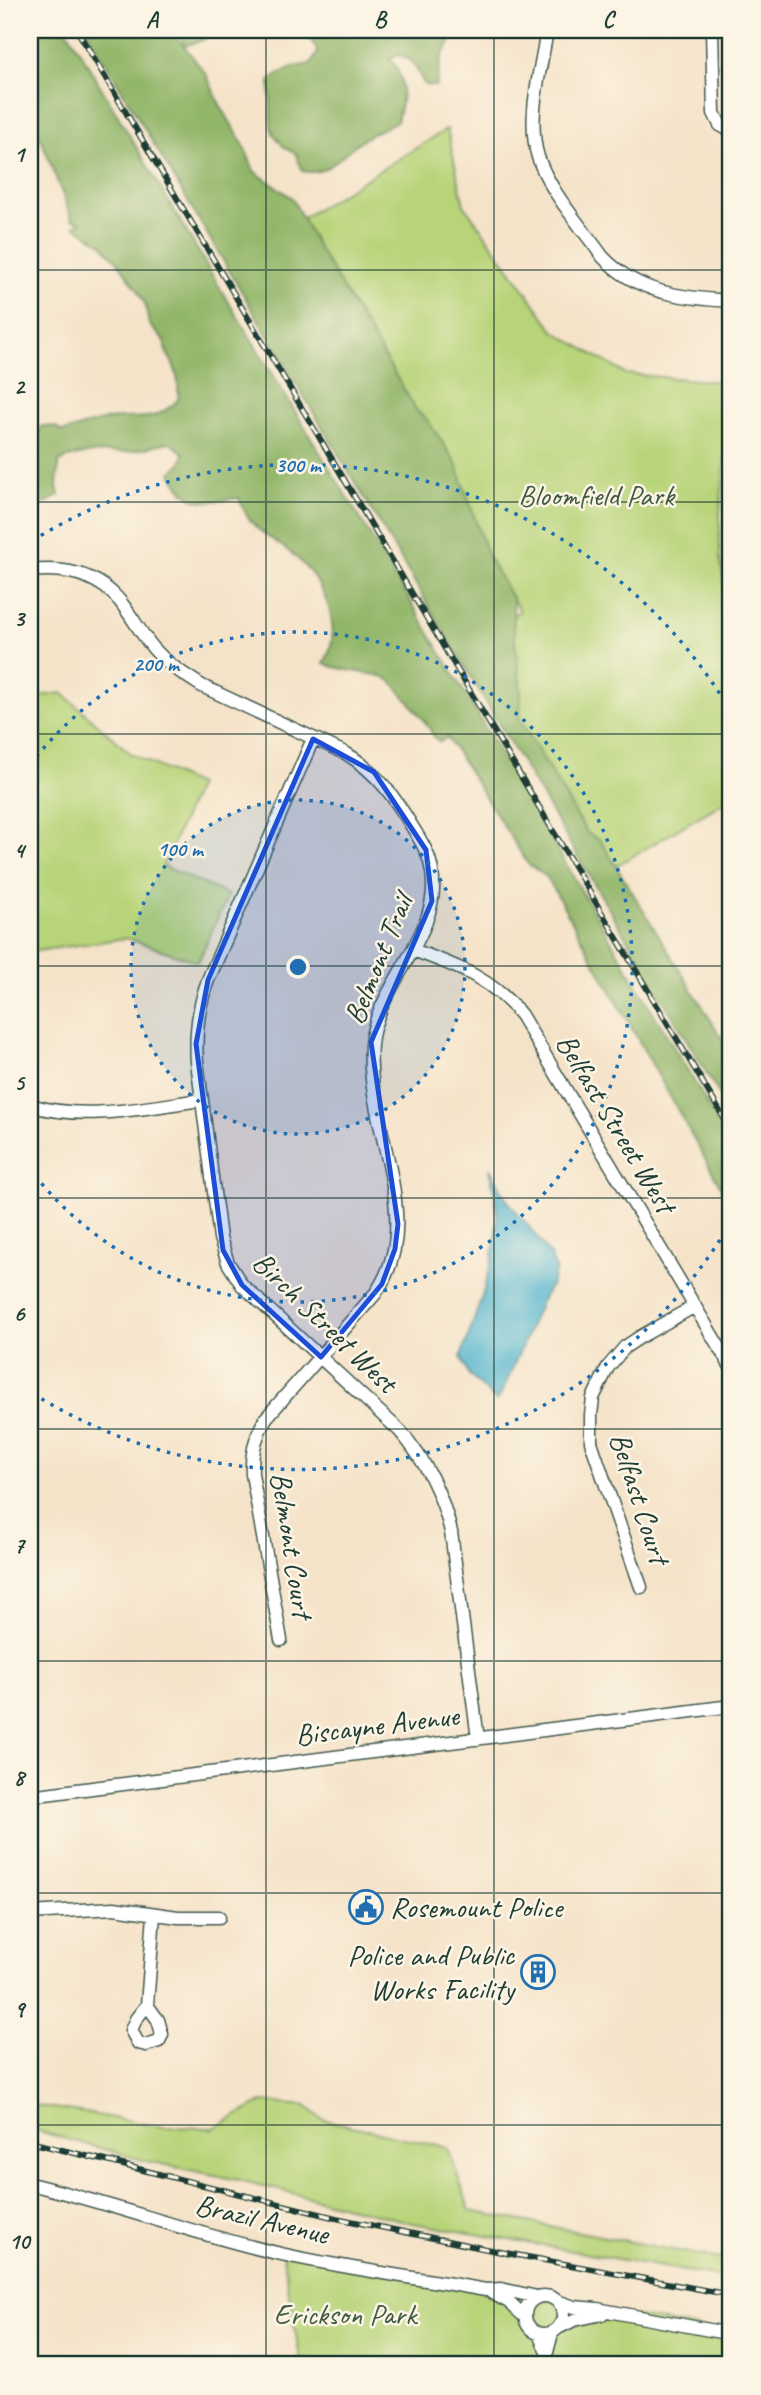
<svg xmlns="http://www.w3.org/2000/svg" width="761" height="2395" viewBox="0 0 761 2395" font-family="Caveat,sans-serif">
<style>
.green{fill:#b8d479;stroke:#6c8856;stroke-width:2}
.forest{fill:#92b669;stroke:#587a4e;stroke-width:2}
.water{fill:#4fb3ce;stroke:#377881;stroke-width:2}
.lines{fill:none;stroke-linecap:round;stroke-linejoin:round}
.minor-casing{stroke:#3f564a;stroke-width:15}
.minor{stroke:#fff;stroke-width:12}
.rail-casing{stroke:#1f3d34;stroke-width:6}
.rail{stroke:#fcf5e5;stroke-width:3.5;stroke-dasharray:10;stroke-linecap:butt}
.marked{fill:#1d4ed8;fill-opacity:0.2;stroke:#1d4ed8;stroke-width:5;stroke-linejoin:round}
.grid{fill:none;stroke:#1f3d34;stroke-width:2;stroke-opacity:0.55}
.ring{fill:none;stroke:#1f6fb2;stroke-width:3.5;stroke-dasharray:3.5 7}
.labels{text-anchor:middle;stroke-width:5;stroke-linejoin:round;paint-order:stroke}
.park-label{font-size:30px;fill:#3e5b42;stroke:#fcf5e5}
.street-label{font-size:30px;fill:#1f3d34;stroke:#fcf5e5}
.poi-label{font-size:30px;fill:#1f3d34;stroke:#fcf5e5;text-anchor:start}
.centre{fill:#1f6fb2;stroke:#fcf5e5;stroke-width:3.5}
.ring-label{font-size:21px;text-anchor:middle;font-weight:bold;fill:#1f6fb2;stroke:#fcf5e5;stroke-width:5;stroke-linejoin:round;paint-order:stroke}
.neatline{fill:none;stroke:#1f3d34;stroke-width:2.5}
.grid-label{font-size:23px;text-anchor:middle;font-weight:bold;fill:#1f3d34}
</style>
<rect width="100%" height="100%" fill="#fcf5e5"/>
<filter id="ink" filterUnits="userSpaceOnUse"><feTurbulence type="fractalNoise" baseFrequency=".0143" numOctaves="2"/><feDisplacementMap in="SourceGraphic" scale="14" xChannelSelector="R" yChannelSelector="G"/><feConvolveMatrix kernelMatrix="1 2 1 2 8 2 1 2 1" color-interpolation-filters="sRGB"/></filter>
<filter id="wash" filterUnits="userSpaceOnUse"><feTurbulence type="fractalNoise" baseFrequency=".00686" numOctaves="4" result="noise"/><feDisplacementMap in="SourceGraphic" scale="28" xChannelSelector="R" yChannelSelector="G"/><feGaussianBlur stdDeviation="1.57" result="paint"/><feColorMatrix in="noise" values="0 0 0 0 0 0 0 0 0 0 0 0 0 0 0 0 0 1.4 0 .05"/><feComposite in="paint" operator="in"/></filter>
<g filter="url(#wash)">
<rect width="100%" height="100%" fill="#f5e3c9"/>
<!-- green -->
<path class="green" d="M447,129L464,205L554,331L626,374L731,383L720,515V557L731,625V800L726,801L609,870L472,640L520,611L291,225Z
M62,693L131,754L198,785L163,866L228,895L198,962L126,938L30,952V697Z
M262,2102L306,2106L321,2119L448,2148L470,2211L731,2261V2279L413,2223L243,2181L147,2161L30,2129V2105L74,2111L162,2127L214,2128Z
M282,2251L731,2334V2365H301Z"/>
<!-- forest -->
<path class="forest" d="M30,30H67L217,283L424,624L731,1144V1205L547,877L528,864L447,737L440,742C433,738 432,731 427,725C421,716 395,683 388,679C371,671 344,673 324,663C344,629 326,586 298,559C273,535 252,536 239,498C203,502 190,509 171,473L182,462L184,453L169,442C155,445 139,451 125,452C103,453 79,451 59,462L57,486L59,495C51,501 40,507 30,505V430L39,434L41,426L56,427L62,432C77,429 91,423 105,420C139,413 149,427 178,400C179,389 178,375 173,364C169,355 164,352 165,342L149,324L145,304L139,292L117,261L101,243L74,226L82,223L72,219L39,134L30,128Z
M86,30H172L183,45L184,30H215L203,40L184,46L206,74L219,103L243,144L254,171L292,198L316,244L417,411L428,421L456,463L488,557L513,600L514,633L521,690L520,720L587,833L600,840L731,1053V1114Z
M291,30H449L451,41L442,56L436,86L425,85L412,61L400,55L389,58C407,76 403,98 397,121C385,128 373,133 362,140C341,153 330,177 302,171L296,154L283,146L273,133L271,127L270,79C277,75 284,71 291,68C307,61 308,72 318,52L311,40Z"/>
<!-- water -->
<path class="water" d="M490,1168L507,1200L538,1238L551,1257L556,1269L551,1285L541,1302L501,1395L496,1401L468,1374L461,1357C476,1312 495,1269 497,1221C498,1204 492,1185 490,1168Z"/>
</g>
<g filter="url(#ink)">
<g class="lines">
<!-- minor casing -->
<g class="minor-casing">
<path id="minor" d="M547,30C541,70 526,117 538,157C549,191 581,226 602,256C637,294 683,298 731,301
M712,30L714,113L720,125L731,131
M30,571C64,567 96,573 119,600C132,616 141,634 154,649C168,665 185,675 202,686L347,754C378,773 395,798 413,828C422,843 430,855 432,872C443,933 375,988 371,1045C365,1127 428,1220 375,1294L266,1418C255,1436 251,1453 252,1474L281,1640
M313,739L208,980C198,1007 195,1033 197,1062L220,1238L228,1263L242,1285L400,1431C426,1461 442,1493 451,1532L478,1739
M413,950C456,966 491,977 521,1015L731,1367
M30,1105C85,1122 146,1107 202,1100
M641,1587L591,1442V1415L593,1398L608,1367L625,1347L640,1337L695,1306
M30,1796L731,1706
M30,1913L114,1908L178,1917H219
M147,2005L158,2020L162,2034L159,2041L146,2045L138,2043L131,2030L136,2019L147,2005L154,1915
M30,2184C114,2204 196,2235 281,2254C348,2269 418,2278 486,2290L501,2289L537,2297
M492,2293L509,2302L525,2317
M525 2315a19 19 0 1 1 38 0a19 19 0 1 1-38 0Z
M557,2301L574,2307L597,2309L731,2334
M560,2327L574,2320L602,2314
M539,2334L547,2352L552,2333"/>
</g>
<!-- minor -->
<use href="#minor" class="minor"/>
<!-- rail casing -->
<g class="rail-casing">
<path id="rail" d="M77,30L731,1130
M30,2142L336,2218L506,2253L731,2295"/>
</g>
<!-- rail -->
<use href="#rail" class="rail"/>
</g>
</g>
<!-- marked area -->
<path class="marked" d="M313,739L374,772L426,850L432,901L371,1042L398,1224L395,1249L382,1284L321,1357L242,1285L223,1250L196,1044L208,980Z"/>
<!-- grid -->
<path class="grid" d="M266,30V2365M494,30V2365M30,270H731M30,502H731M30,734H731M30,966H731M30,1198H731M30,1429H731M30,1661H731M30,1893H731M30,2125H731"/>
<!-- distance rings -->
<circle cx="298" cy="967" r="167" fill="#1f6fb2" fill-opacity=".12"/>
<g class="ring">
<circle cx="298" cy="967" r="167"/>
<path d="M30 765A335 335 0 1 1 30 1169"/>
<path d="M731 1222A502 502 0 0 1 32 1393M32 541A502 502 0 0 1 731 712"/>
</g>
<!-- icons -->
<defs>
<g id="civic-ring" transform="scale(1.75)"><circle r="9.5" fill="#fcf5e5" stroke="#1f6fb2" stroke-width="1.5"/><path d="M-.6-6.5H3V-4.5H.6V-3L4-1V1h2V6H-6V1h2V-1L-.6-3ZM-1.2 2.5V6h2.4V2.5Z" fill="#1f6fb2"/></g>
<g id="building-ring" transform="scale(1.75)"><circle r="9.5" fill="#fcf5e5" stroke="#1f6fb2" stroke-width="1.5"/><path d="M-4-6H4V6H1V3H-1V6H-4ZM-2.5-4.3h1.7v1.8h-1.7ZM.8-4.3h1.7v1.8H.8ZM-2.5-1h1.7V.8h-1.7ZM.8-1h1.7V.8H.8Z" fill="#1f6fb2"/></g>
</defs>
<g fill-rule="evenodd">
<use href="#civic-ring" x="366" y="1907"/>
<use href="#building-ring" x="538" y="1972"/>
</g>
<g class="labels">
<!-- park labels -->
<g class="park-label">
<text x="596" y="505">Bloomfield Park</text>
<text x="345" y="2324">Erickson Park</text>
</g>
<!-- street labels -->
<g class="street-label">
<text transform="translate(378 959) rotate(-68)" y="10">Belmont Trail</text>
<text transform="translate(616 1123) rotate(59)" y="10">Belfast Street West</text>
<text transform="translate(325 1322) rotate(44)" y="10">Birch Street West</text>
<text transform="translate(640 1498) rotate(72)" y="10">Belfast Court</text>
<text transform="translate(292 1545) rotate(81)" y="10">Belmont Court</text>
<text transform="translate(377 1725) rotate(-7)" y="10">Biscayne Avenue</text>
<text transform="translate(262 2219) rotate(13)" y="10">Brazil Avenue</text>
</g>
<!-- poi labels -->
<g class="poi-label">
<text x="390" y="1917">Rosemount Police</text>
<text x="514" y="1965" text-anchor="end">Police and Public<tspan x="514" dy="34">Works Facility</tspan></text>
</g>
</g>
<circle cx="298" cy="967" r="10" class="centre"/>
<g class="ring-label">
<text x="298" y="472">300 m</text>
<text x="156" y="671">200 m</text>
<text x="180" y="856">100 m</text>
</g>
<!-- margin -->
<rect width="761" height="2395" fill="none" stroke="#fcf5e5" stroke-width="77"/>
<rect x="38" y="38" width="684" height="2318" class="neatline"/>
<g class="grid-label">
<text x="152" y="27">A</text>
<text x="380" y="27">B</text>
<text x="608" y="27">C</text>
<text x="19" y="162">1</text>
<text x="19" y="394">2</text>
<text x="19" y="626">3</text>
<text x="19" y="858">4</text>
<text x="19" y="1090">5</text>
<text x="19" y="1321">6</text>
<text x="19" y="1553">7</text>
<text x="19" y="1785">8</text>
<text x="19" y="2017">9</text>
<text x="19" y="2249">10</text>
</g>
</svg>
